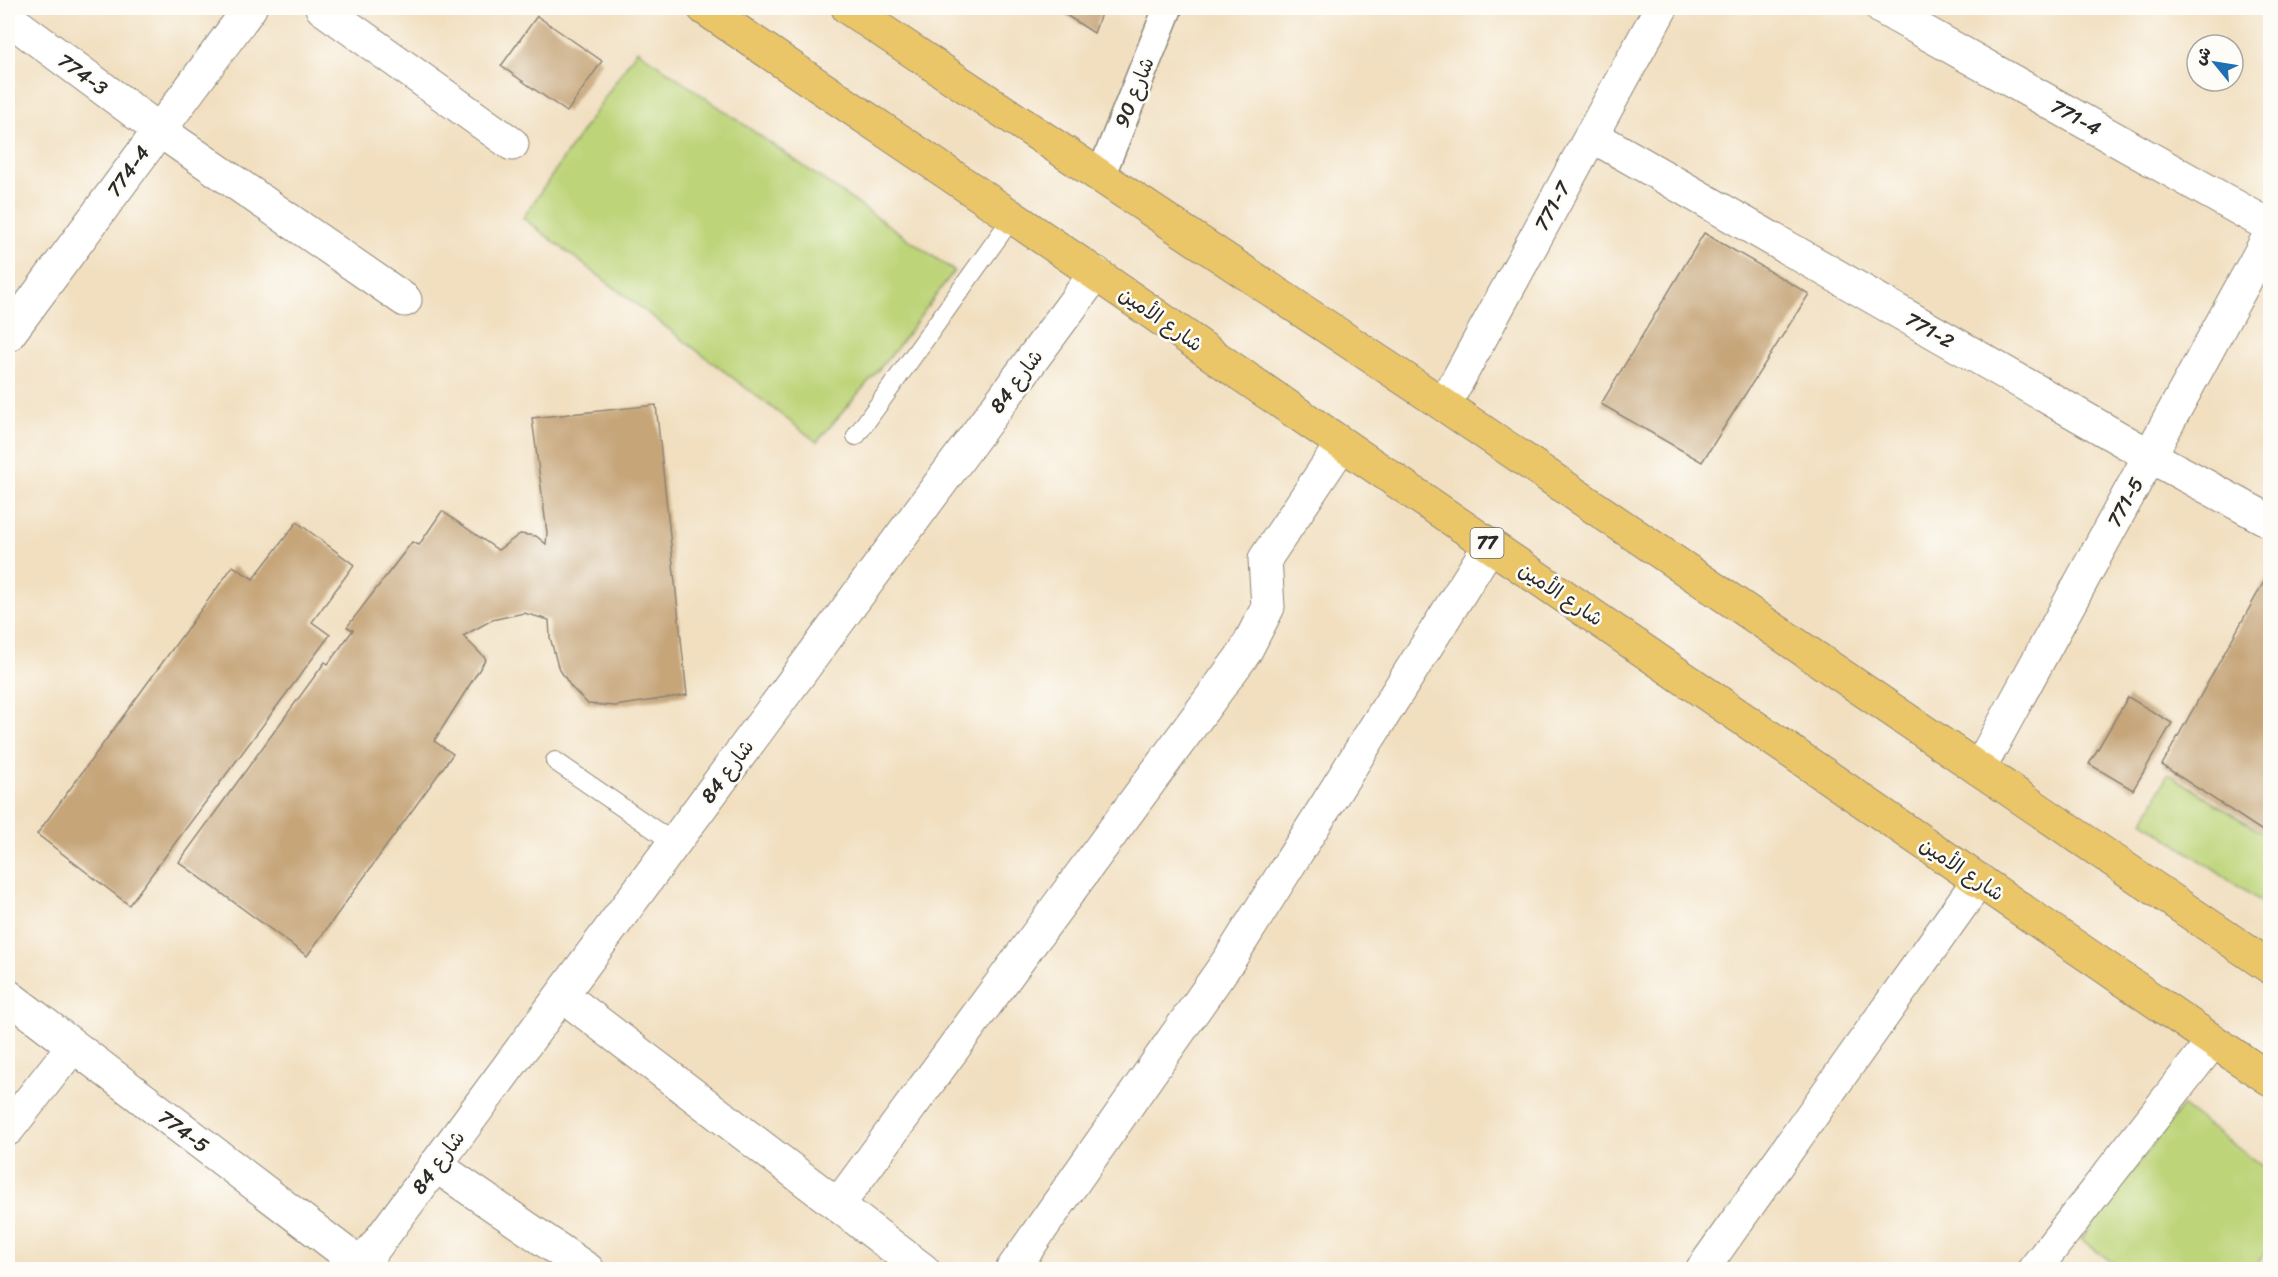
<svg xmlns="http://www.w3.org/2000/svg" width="2278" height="1277" viewBox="0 0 2278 1277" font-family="Sriracha,'Playpen Sans Arabic',sans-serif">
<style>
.green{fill:#bdd479;stroke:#748052;stroke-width:1.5}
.building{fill:#c6a579}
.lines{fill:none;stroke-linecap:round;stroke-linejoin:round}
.service-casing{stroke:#8e8576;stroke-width:20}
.pedestrian-casing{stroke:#8e8576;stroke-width:31}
.minor-casing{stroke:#8e8576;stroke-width:35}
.primary-casing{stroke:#8e8576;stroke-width:35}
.service{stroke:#fff;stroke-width:18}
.pedestrian{stroke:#fff;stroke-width:28}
.minor{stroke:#fff;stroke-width:33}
.primary{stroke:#ebc669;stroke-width:33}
.labels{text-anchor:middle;stroke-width:5;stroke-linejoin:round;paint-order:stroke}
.shield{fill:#fdfcf7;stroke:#6a6a68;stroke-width:1.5}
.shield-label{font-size:18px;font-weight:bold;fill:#2b2b2b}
.street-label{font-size:20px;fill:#2b2b2b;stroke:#fdfcf7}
</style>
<rect width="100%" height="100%" fill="#fdfcf7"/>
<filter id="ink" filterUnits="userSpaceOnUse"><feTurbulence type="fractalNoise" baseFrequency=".0167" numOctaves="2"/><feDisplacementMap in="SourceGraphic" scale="12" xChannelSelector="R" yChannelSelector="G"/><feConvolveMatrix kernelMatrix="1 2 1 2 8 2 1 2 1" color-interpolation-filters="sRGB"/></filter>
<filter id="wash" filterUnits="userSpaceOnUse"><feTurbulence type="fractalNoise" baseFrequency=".008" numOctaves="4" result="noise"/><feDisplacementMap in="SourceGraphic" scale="24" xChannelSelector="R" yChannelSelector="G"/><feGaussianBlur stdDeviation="1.35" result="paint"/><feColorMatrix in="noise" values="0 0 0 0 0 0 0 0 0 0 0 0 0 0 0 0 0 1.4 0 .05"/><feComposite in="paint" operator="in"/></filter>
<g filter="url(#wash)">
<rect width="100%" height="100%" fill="#f1dfc0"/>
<!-- green -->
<path class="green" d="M637,50L954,271L896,349L817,442L523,218Z
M2168,773L2270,838V908L2144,822Z
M2182,1106L2270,1172V1247L2253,1269H2121L2081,1239Z"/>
<g id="blocks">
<!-- building -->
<path class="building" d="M1055,8H1103L1094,33Z
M537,16L602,61L567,112L501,66Z
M1704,233L1809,294L1702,462L1601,404Z
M656,405L687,695L615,706L588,704L571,687L558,667L550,637L549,620L524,613L492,620L463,636L486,659L434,741L453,754L307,956L179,862L325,662L328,664L353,630L347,627L412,542L419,545L442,511L498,550L520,534L536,536L546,544L547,533L532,418Z
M297,522L354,565L312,622L330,635L129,905L37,834L233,566L253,579Z
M2270,571V836L2162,765Z
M2128,697L2172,723L2133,790L2089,764Z"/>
</g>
</g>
<g filter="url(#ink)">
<use href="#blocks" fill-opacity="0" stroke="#8e8576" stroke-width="1.5"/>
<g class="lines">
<!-- service casing -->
<g class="service-casing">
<path id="service" d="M856,436L1012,218
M555,761L674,843"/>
</g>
<!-- pedestrian casing -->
<g class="pedestrian-casing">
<path id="pedestrian" d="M1100,177L1168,8"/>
</g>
<!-- minor casing -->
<g class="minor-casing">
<path id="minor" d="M322,8L512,144
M1882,8L2270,226
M8,18L159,130L405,300
M1591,135L2150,456L2270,521
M8,335L250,8
M1444,405L1661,8
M1979,769L2270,235
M562,995L923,1270
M8,996L361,1265
M8,1129L73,1046
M435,1165L588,1270
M838,1205L1245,652L1268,607L1265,559L1342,444
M358,1270L1096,273
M1012,1270L1229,960L1490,545
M1702,1270L1979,880
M2034,1270L2213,1041"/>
</g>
<!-- primary casing -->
<g class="primary-casing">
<path id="primary" d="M704,8C878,127 1054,243 1227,365L2213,1041L2270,1079
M848,8L1444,405L2270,967"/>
</g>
<!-- service -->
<use href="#service" class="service"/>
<!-- pedestrian -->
<use href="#pedestrian" class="pedestrian"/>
<!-- minor -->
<use href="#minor" class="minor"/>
<!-- primary -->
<use href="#primary" class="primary"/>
</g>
</g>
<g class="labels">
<!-- shield labels -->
<rect class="shield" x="1470.5" y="528" width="33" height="30" rx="4.5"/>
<g class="shield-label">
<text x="1487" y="549">77</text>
</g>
<!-- street labels -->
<g class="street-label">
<text transform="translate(83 74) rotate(36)" y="7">774-3</text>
<text transform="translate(1134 92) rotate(-68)" y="7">شارع 90</text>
<text transform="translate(2076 117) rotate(29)" y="7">771-4</text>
<text transform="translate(128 171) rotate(-54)" y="7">774-4</text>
<text transform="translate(1552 206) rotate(-61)" y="7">771-7</text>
<text transform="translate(1161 319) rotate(35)" y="7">شارع الأمين</text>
<text transform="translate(1930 330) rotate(30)" y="7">771-2</text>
<text transform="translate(1016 381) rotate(-53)" y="7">شارع 84</text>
<text transform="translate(2125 502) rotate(-61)" y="7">771-5</text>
<text transform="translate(1561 594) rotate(34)" y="7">شارع الأمين</text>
<text transform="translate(727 771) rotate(-53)" y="7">شارع 84</text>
<text transform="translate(1962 869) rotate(34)" y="7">شارع الأمين</text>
<text transform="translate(184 1131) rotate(37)" y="7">774-5</text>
<text transform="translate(438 1162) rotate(-53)" y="7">شارع 84</text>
</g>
</g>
<!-- margin -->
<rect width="2278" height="1277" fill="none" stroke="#fdfcf7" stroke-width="30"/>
<!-- north arrow -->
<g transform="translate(2215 63) rotate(300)"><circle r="28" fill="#fdfcf7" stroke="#a9a8a5" stroke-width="1.5"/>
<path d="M0-4.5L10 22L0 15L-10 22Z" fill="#1f6fb2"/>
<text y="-9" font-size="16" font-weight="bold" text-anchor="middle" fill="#2b2b2b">ش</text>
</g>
</svg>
